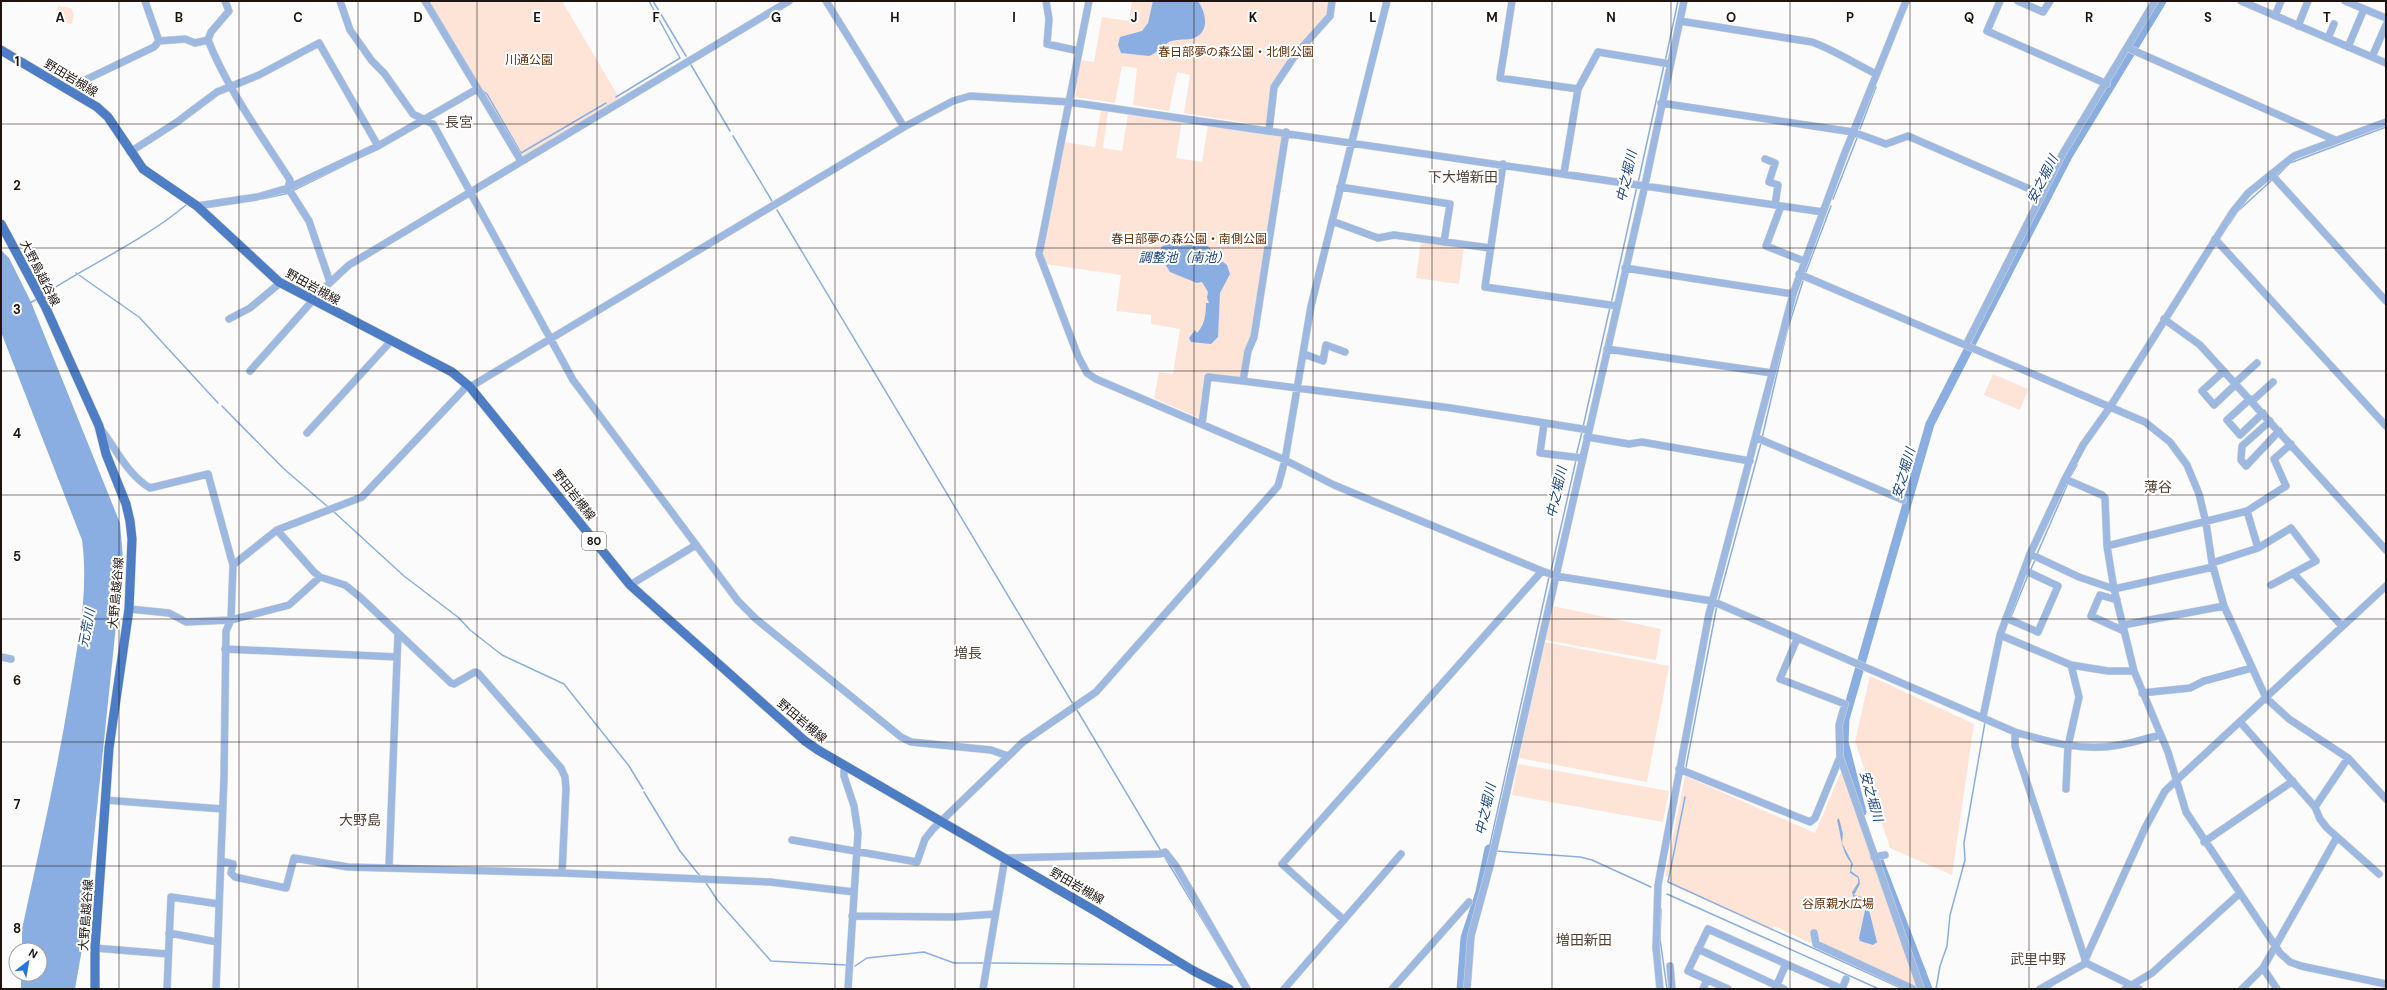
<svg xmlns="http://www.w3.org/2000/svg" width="2387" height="990" viewBox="0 0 2387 990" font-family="'DM Sans','Noto Sans JP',sans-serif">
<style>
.green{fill:#fde4d7}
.water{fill:#8baee2}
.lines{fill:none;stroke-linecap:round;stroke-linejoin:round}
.stream{stroke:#8baee2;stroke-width:1.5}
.river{stroke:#8baee2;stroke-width:9}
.minor-casing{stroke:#d7d6d5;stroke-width:8}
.major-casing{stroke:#d7d6d5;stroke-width:10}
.minor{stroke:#9db8e1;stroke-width:7}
.major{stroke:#4d7dc5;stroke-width:9}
.grid{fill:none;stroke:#1d1410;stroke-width:1;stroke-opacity:0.55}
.labels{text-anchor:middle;stroke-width:4;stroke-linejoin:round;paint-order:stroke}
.shield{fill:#fff;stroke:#615a58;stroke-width:1}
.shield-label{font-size:11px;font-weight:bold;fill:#1d1410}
.park-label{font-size:12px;fill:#652e08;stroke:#fff}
.street-label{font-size:12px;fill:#1d1410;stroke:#fff}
.water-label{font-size:13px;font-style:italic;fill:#184281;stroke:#fff}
.quarter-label{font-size:14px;fill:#523f34;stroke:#fff}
.grid-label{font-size:13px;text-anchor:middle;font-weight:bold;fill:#1d1410;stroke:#fff;stroke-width:4;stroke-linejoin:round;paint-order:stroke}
</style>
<rect width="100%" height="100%" fill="#fbfbfb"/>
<!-- green -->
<path class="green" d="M425,1H562L621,101L521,161Z
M1132,1H1331L1329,16L1274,87L1267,126L1184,113L1190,75L1177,72L1169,111L1133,105L1137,68L1122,66L1115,103L1075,97L1080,60L1094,62L1102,17L1129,21Z
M58,6L71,8L74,14L72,24L66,23L56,11Z
M1101,110L1108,111L1103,148L1122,151L1128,114L1182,121L1176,158L1202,162L1208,125L1282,137L1253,335L1241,378L1204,373L1199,418L1154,398L1159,372L1173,374L1180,329L1151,324V315L1116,311L1121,275L1045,264L1042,254L1064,142L1095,147Z
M1421,241L1464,247L1459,284L1416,278Z
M1993,374L2028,389L2020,410L1984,395Z
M1553,606L1661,629L1656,660L1545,640Z
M1545,642L1669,666L1647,782L1519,758Z
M1870,676L1974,724L1952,875L1890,848L1855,741Z
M1518,764L1669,791L1663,822L1512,795Z
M1842,770L1917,989H1909L1774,926L1772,931L1667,882L1668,877L1665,876L1685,776L1815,833Z"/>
<!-- water -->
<path class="water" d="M1153,1H1198C1207,14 1210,34 1191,39C1184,40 1175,39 1169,42C1162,46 1156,54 1149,56L1121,53L1118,45L1120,37L1142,31L1148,23Z
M1173,232L1184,237L1193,236L1203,245H1207L1220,260L1227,265L1230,274L1220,293L1218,337L1211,344L1191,342L1189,338L1195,330L1197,333C1205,325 1206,313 1206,303H1209L1207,298L1208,292L1202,282L1197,283L1170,272L1160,256L1161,247L1165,245L1163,243L1167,242L1166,238Z
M1,250L9,258L31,302L120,523L123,558L83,943L75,989H21V974H40V950H22V929C39,851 57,772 70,692C78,641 89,592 82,540L1,332Z
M1839,818L1843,834L1842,843L1853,864L1851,871L1859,877L1860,884L1854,895L1866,898L1877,942L1873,945L1860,941L1859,938L1865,910L1863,899H1854L1852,892L1858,883V878L1850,873L1851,863C1841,851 1841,835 1837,820Z"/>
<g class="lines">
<!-- stream -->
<path class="stream" d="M653,1L686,56
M1665,62L1678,1
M691,65L730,131
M483,91L487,94L521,153L606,103
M616,97L680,58L649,1
M1860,129L1876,87
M733,136L772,201
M2276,177L2290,163L2386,127
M1638,183L1664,65
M292,191L345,165
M262,199L289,193
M1833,199L1857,138
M777,210L1073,704
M2230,223L2237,212L2273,179
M1806,272L1831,206
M76,273L139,317L218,403
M43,295C90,264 143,241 186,205
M30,303L37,299
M1611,304L1637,186
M222,406L283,468L328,507
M1583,427L1610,307
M1762,438L1787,331L1803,281
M1576,456L1582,432
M2069,479L2077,465
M334,512L404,576L459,618L470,630L502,655L564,684L629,766L643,789
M2037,554L2068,483
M1551,571L1576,460
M2030,571L2035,560
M1718,602L1761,443
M2011,617L2028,575
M1077,710L1161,851
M1686,767L1717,605
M644,792L680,851L700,876
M1685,797L1668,882L1903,989
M1491,850L1489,849L1549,577
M1496,851L1580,857L1592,860L1651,887
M1164,856L1225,957
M706,883L718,901L771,961L846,965
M1667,894L1879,989
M1661,909L1660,939L1667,989
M990,963L1175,965
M855,966L867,958L924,952L954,963H984
M1936,989L1940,966L1947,946L1950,915L1965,860L1964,843L1985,722
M2048,989L2052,986"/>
<!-- river -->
<path class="river" d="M1862,812L1844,742L1845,719L1930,424L2068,156L2162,1
M1878,858L1928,989
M1461,989L1465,938L1480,892L1489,849"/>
<!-- minor casing -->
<g class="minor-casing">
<path id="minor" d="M145,1L159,41
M225,1L229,11L211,32L208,40C228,90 261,135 290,180L288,188L309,221L330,282
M340,1L350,30L372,61L384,73L413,114L433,124L573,380L738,601L756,619L901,737L911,742L991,750L1008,756
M425,1L521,161
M826,1L904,127
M1046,1L1049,19L1047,44L1079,51
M1089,1L1039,254L1078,356L1087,373L1096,379L1285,460L1334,485L1542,571L1556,576L1712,601L2015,732C2049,742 2083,752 2119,745C2133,743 2147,738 2161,735
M1512,1L1500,78L1578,89L1598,52L1670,64
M2000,1L1987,31L2107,84
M2018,1L2043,12L2050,1
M2241,1L2386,63
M2345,1L2386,18
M2275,16L2281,1
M1680,21L1812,42C1834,50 1854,63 1876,74
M2298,26L2308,1
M2328,38L2334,24
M2348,47L2364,9
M2128,48L2335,140
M2372,57L2386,25
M74,93L83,81L154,47L159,41L185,39L195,43L208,40
M1661,103L1853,132L1886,144L1908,136L2041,194
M1269,130L1274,87L1296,54L1330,16L1332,1
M130,152L177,122L217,92L259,75L319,43L378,146
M1765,159L1775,163L1769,182L1778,185L1775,205
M1503,164L1485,287L1617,306
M1564,173L1578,89
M2271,174L2386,301
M1340,187L1450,204L1444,242
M197,206L257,197L288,188L378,146L477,89
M1781,206L1766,246L1804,261
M1332,221L1378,238L1394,235L1490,248
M2215,239L2386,426
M1625,268L1793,294
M1799,274L2145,422L2170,442L2187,465L2199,494L2206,523L2212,563L2224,606L2266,698L2289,719L2348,758L2386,799
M229,319L250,308L280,283
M2164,319L2200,345L2386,550
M1966,345L2063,153L2155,1
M1607,349L1772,373
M1304,354L1323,361L1326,345L1345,352
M250,371L322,290L349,265L789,1
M2224,371L2202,391L2214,405L2236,384
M1243,381L1451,408L1589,430
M2235,383L2257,363
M470,387L904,127L953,101L970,96L1069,102L1823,212
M2250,399L2227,420L2240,435L2263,413
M2252,401L2273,382
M2270,421L2242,446L2241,460L2246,466L2279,431
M1202,424L1208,377L1243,381L1248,351L1254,337L1286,132
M1544,424L1540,453L1582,458
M101,429C115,448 129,476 150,488L208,474L233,565L231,620L186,622L169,613L129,609
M307,433L391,341
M1587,437L1629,444L1642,442L1750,461
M1757,438L1903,500
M2065,479L2102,495L2105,498L2107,546L2114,589L2134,671L2168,752L2186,812L2280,953L2290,962L2301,966L2386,984
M2247,511L2258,548
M277,530L314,572L320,577L345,585L360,597L451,683L454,684L475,672L478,673L561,768L565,777L566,789L562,873
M2107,546L2247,511L2286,486L2274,459L2291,444
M2030,554L2079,577L2114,589L2213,567
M2212,563L2258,548L2291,528L2316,561L2271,585
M233,565L277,530L362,497L468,385
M2293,573L2342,626
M630,585L696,545
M2117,600L2100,595L2091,616L2124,631
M2006,618L2038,632L2058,586L2024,570
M2123,625L2224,606
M2000,635L2071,665L2108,671H2134
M1797,639L1780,679L1845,704L1839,725L1840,757L1921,989
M225,649L397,657
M1,657L11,659
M2142,693L2190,688L2204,681L2252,668
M1983,717L2000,635L2030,554L2065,479L2083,445L2110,407L2232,213L2248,193L2294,156L2386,122
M2241,723L2315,807L2320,819L2327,828L2379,874
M2015,732V746L2086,962
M844,766V776L854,806L858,833L848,989
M1679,769L1810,822L1815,818L1840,757
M2066,789L2068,746L2079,697L2071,665
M105,800L222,809
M2315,807L2348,758
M792,840L917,862L925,839L933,829L1023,742L1096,692L1278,486L1285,460L1311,306L1387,1
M2204,842L2293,781
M1874,857L1885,855
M221,861L233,864L231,873L235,877L286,888L294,858L348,867L562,873L770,882L854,892
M389,867L398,634
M852,916L953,917L995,914
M1344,920L1282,864L1542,571
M169,933L217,942
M1814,933L1816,944L1913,989
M95,948L168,954
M1698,949L1784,989
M2085,960L2145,828L2165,791L2386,586
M1670,966L1672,989
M2263,968L2277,989
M167,989L171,897L219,904
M216,989L224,777L226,631L231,620L289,605L320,577
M983,989L1005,858L1160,854L1165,852L1176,866L1247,989
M1284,989L1401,854
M1392,989L1469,902
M1467,989L1471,936L1490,866L1645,185L1684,1
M1660,989L1656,947L1658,885L1709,614L1793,294L1844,155L1906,1
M1703,989L1707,980
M1728,989L1688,971L1708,929L1842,989
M1775,989L1786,964
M1842,989L1846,979
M2040,989L2086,963L2139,989
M2125,989L2152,973L2240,893
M2242,989L2263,968L2337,837"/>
</g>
<!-- major casing -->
<g class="major-casing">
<path id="major" d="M1,50L97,107L108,117L143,169L197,206L279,282L452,372L470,387L630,585L805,741L818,750L1097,912L1192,970L1229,989
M1,224L45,306L99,426L106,454L126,504L130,521L132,539L129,609L109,748L95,948V989"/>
</g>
<!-- minor -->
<use href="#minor" class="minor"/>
<!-- major -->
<use href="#major" class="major"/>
</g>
<!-- grid -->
<path class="grid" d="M119,1V989M239,1V989M358,1V989M477,1V989M597,1V989M716,1V989M835,1V989M955,1V989M1074,1V989M1194,1V989M1313,1V989M1432,1V989M1552,1V989M1671,1V989M1790,1V989M1910,1V989M2029,1V989M2148,1V989M2268,1V989M1,124H2386M1,248H2386M1,371H2386M1,495H2386M1,619H2386M1,742H2386M1,866H2386"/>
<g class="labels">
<!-- shield labels -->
<rect class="shield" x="582" y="532" width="24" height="18" rx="3"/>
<g class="shield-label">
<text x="594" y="545">80</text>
</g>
<!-- park labels -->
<g class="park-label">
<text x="1236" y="56">春日部夢の森公園・北側公園</text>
<text x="529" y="64">川通公園</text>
<text x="1189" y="243">春日部夢の森公園・南側公園</text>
<text x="1838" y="908">谷原親水広場</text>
</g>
<!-- street labels -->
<g class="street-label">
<text transform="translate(71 78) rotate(31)" y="4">野田岩槻線</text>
<text transform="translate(40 273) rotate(63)" y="4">大野島越谷線</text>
<text transform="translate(313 287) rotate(29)" y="4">野田岩槻線</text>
<text transform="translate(574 495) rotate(52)" y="4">野田岩槻線</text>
<text transform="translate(116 593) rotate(-85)" y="4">大野島越谷線</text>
<text transform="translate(802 721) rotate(40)" y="4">野田岩槻線</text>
<text transform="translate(1077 886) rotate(30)" y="4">野田岩槻線</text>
<text transform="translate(86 915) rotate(-86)" y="4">大野島越谷線</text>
</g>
<!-- water labels -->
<g class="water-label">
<text transform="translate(1626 176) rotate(-77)" y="5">中之堀川</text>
<text transform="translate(2042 179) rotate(-63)" y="5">安之堀川</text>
<text x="1184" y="262">調整池（南池）</text>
<text transform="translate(1903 473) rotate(-74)" y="5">安之堀川</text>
<text transform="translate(1556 492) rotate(-77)" y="5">中之堀川</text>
<text transform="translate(86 628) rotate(-79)" y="5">元荒川</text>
<text transform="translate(1872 796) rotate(74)" y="5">安之堀川</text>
<text transform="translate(1485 809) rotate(-77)" y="5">中之堀川</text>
</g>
<!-- quarter labels -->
<g class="quarter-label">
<text x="459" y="127">長宮</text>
<text x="1463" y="182">下大増新田</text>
<text x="2158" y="492">薄谷</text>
<text x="968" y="658">増長</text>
<text x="360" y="825">大野島</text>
<text x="1584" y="945">増田新田</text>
<text x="2038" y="964">武里中野</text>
</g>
</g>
<g class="grid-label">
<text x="60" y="22">A</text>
<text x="179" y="22">B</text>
<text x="298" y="22">C</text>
<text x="418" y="22">D</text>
<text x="537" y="22">E</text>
<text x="656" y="22">F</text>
<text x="776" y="22">G</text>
<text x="895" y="22">H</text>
<text x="1014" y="22">I</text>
<text x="1134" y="22">J</text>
<text x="1253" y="22">K</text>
<text x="1373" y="22">L</text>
<text x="1492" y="22">M</text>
<text x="1611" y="22">N</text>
<text x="1731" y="22">O</text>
<text x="1850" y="22">P</text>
<text x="1969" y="22">Q</text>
<text x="2089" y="22">R</text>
<text x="2208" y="22">S</text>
<text x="2327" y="22">T</text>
<text x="17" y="66">1</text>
<text x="17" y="190">2</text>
<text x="17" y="314">3</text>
<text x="17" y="438">4</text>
<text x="17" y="561">5</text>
<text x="17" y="685">6</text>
<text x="17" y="809">7</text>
<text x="17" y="933">8</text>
</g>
<!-- border -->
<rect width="2387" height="990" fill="none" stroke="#1d1410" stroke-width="4"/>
<!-- north arrow -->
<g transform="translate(28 962) rotate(31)"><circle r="19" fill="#ffffff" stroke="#a5a19f"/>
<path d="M0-3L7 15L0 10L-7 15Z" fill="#2772de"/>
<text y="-6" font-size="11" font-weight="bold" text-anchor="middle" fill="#1d1410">N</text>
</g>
</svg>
